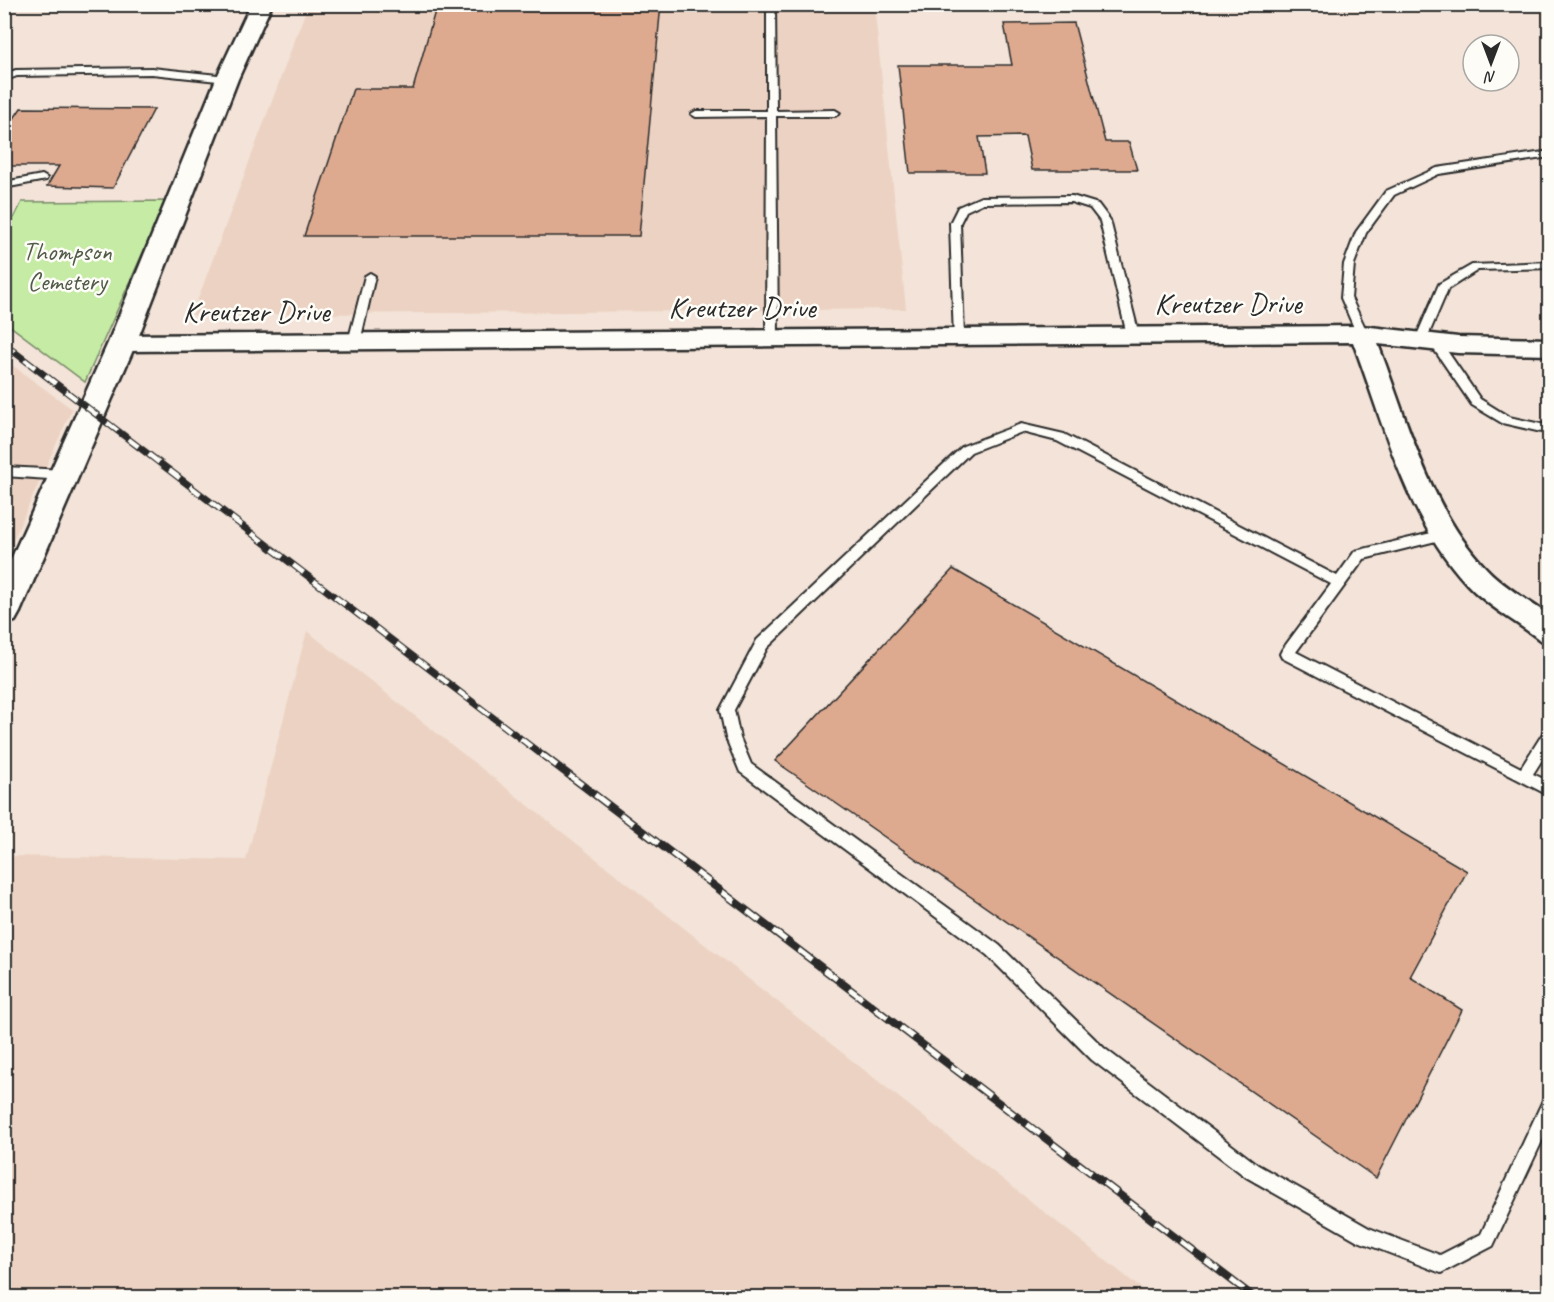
<svg xmlns="http://www.w3.org/2000/svg" width="1554" height="1302" viewBox="0 0 1554 1302" font-family="Caveat,sans-serif">
<style>
.built{fill:#ecd2c2}
.green{fill:#c5eba5;stroke:#788b68;stroke-width:1.5}
.building{fill:#ddaa90;stroke:#2b2b2b;stroke-width:1.5}
.lines{fill:none;stroke-linecap:round;stroke-linejoin:round}
.service-casing{stroke:#2b2b2b;stroke-width:4}
.minor-casing{stroke:#2b2b2b;stroke-width:5}
.tertiary-casing{stroke:#2b2b2b;stroke-width:5}
.service{fill:#fdfcf7;fill-rule:evenodd}
.minor{fill:#fdfcf7;fill-rule:evenodd}
.tertiary{fill:#fdfcf7;fill-rule:evenodd}
.rail-far1-casing{stroke:#2b2b2b;stroke-width:7}
.rail-casing{stroke:#2b2b2b;stroke-width:8}
.rail-far1{stroke:#fdfcf7;stroke-width:4.5;stroke-dasharray:13;stroke-linecap:butt}
.rail{stroke:#fdfcf7;stroke-width:5;stroke-dasharray:16;stroke-linecap:butt}
.labels{text-anchor:middle;stroke-width:5;stroke-linejoin:round;paint-order:stroke}
.far-park-label{font-size:26px;fill:#525b4a;stroke:#fdfcf7}
.street-label{font-size:30px;fill:#2b2b2b;stroke:#fdfcf7}
</style>
<rect width="100%" height="100%" fill="#f3e3d8"/>
<filter id="ink" filterUnits="userSpaceOnUse"><feTurbulence type="fractalNoise" baseFrequency=".0167" numOctaves="2"/><feDisplacementMap in="SourceGraphic" scale="12" xChannelSelector="R" yChannelSelector="G"/><feConvolveMatrix kernelMatrix="1 2 1 2 8 2 1 2 1" color-interpolation-filters="sRGB"/></filter>
<g filter="url(#ink)">
<!-- built -->
<path class="built" d="M308,5H874L906,309L192,315Z
M5,360L72,409L5,558Z
M307,631L1152,1297H5V856L246,860Z"/>
<!-- green -->
<path class="green" d="M166,201L85,382L5,322V236L22,202Z"/>
<!-- building -->
<path class="building" d="M437,4H661L639,236H304L353,89H413Z
M1074,23L1105,142H1129L1137,170H1032L1025,136L979,137L985,173H910L898,65H1012L1004,24Z
M21,108L154,109L113,188L47,186L59,166H4V133Z
M953,569L1467,871L1410,977L1462,1010L1376,1178L775,761Z"/>
<g class="lines">
<!-- service casing -->
<g class="service-casing">
<path id="service" d="M767,4H775L776,111L835,110L840,113L835,116H776L778,338L772,342L766,338L767,116L696,117L691,114L696,111H767Z
M152,68L227,76L232,79L227,82L152,74L17,76L4,81V74L16,70Z
M1550,151V157L1439,174L1394,195L1366,233L1354,264L1351,298L1368,334L1366,337H1358L1341,298L1344,264L1356,232L1386,191L1437,168Z
M42,175L47,178L46,180L4,188V182Z
M1072,196L1098,204L1110,220L1139,335L1137,338L1133,339L1127,335L1100,221L1090,208L1071,202L983,203L966,211L960,223L964,337L962,340H954L950,223L958,207L981,197Z
M1550,262V268L1478,270L1448,289L1425,343H1417L1415,340L1439,284L1472,265Z
M370,273L375,276L360,342L354,346L348,342L365,276Z
M1435,338L1439,339L1480,399L1509,417L1550,426V434L1502,423L1472,405L1429,342Z
M1021,424L1064,434L1337,576L1355,551L1444,530L1448,532L1450,535L1448,538L1364,559L1296,652L1521,768L1545,730L1550,728V747L1533,774L1550,782V796L1282,658L1280,654L1282,650L1331,584L1057,441L1022,432L971,452L767,648L734,710L740,738L751,764L999,945L1104,1048L1258,1165L1369,1228L1440,1255L1481,1234L1544,1098L1550,1096V1124L1493,1246L1441,1273L1358,1241L1246,1177L1092,1060L987,955L740,772L726,738L720,710L757,640L963,446Z
M4,467L64,470L70,475L64,480L4,476Z"/>
</g>
<!-- minor casing -->
<g class="minor-casing">
<path id="minor" d="M1362,326L1458,337L1550,339V355L1458,353L1378,344C1407,419 1430,511 1487,569C1504,587 1529,601 1550,616V643L1540,640C1517,622 1487,606 1467,584C1406,519 1384,424 1353,342L122,351L114,349L110,343L114,337L122,335Z"/>
</g>
<!-- tertiary casing -->
<g class="tertiary-casing">
<path id="tertiary" d="M251,4H272L238,79L136,343L20,612L15,621L4,625V575L108,343L216,79Z"/>
</g>
<!-- service -->
<use href="#service" class="service"/>
<!-- minor -->
<use href="#minor" class="minor"/>
<!-- tertiary -->
<use href="#tertiary" class="tertiary"/>
<!-- rail-far1 casing -->
<g class="rail-far1-casing">
<path id="rail-far1" d="M4,344L546,758"/>
</g>
<!-- rail casing -->
<g class="rail-casing">
<path id="rail" d="M544,756L1255,1298"/>
</g>
<!-- rail-far1 -->
<use href="#rail-far1" class="rail-far1"/>
<!-- rail -->
<use href="#rail" class="rail"/>
</g>
</g>
<g class="labels">
<!-- far-park labels -->
<g class="far-park-label">
<text x="67" y="260">Thompson<tspan x="67" dy="30">Cemetery</tspan></text>
</g>
<!-- street labels -->
<g class="street-label">
<text x="1228" y="313">Kreutzer Drive</text>
<text x="742" y="317">Kreutzer Drive</text>
<text x="256" y="321">Kreutzer Drive</text>
</g>
</g>
<!-- margin -->
<rect width="1554" height="1302" fill="none" stroke="#fdfcf7" stroke-width="24"/>
<rect x="12" y="12" width="1530" height="1278" fill="none" stroke="#2b2b2b" stroke-width="2" filter="url(#ink)"/>
<!-- north arrow -->
<g transform="translate(1491 63) rotate(180)"><circle r="28" fill="#fdfcf7" stroke="#a9a8a5" stroke-width="1.5"/>
<path d="M0-4.5L10 22L0 15L-10 22Z" fill="#2b2b2b"/>
<text y="-9" font-size="16" font-weight="bold" text-anchor="middle" fill="#2b2b2b">N</text>
</g>
</svg>
